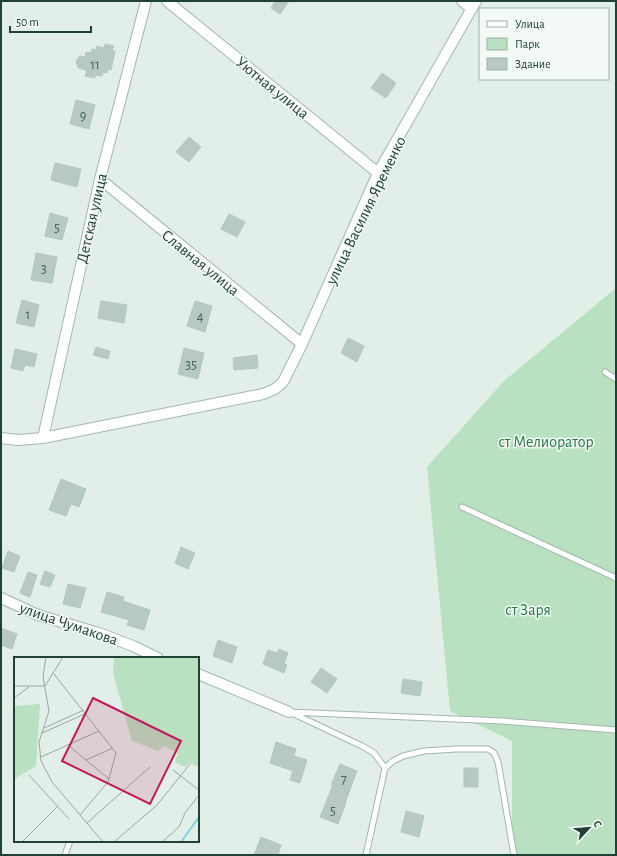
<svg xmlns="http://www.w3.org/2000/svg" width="617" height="856" viewBox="0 0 617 856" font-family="'Alegreya Sans',sans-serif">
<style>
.green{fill:#b9e1c1}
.building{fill:#b7c9c1;stroke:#b4c8bf}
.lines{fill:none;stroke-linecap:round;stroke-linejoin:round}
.lane-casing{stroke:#a4b7af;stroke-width:7}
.street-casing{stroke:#a4b7af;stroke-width:12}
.lane{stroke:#fff;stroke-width:5}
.street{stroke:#fff;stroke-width:10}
.labels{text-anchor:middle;stroke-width:3;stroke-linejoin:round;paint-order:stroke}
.number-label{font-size:14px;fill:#466359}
.street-label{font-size:16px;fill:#204136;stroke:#f3faf6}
.park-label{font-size:16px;fill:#267c42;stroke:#f3faf6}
.inset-river{fill:none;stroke:#85d1d8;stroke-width:2}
.inset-road{fill:none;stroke:#94a9a1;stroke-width:1}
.view{fill:#c2185b;fill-opacity:0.15;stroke:#c2185b;stroke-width:2}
.inset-edge{fill:none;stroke:#204136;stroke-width:2}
</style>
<rect width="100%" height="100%" fill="#e2eee8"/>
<!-- green -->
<path class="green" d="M616,288V855H512V741L450,711L427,467L504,381Z"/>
<!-- building -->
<path class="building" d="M275,1H289L280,14L271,8Z
M105,44L114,46L112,50L115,51L111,70L108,69L107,73L103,72L102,76L95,75V78L85,76L87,70L78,68L76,61L80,56L85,57L86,52L91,53L92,49L96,50L97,46L104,48Z
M382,73L396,83L386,98L371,88Z
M76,100L95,105L89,129L70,124Z
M189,137L201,147L189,162L176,152Z
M55,163L81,169L77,187L51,180Z
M50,213L68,218L62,240L45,236Z
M229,214L245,222L237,237L221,229Z
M36,253L57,257L52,283L31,280Z
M22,300L39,305L34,327L16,323Z
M101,301L127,305L124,323L98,318Z
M195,301L212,306L205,332L187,326Z
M348,338L364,346L357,362L341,353Z
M96,347L110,351L108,359L93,355Z
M184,348L204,353L198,379L178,374Z
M15,349L37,354L34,367L25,365L23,371L11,368Z
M257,355L258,368L234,370L233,358Z
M61,479L86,489L79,507L71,504L66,516L49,510Z
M181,547L195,553L188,569L175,563Z
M8,551L20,556L14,572L2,568Z
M45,571L55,575L50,587L40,584Z
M28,572L37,575L30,597L20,593Z
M68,584L86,588L80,608L63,604Z
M107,592L124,597L123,601L150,610L144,630L127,625L129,620L101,612Z
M1,628L17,634L12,649L1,645Z
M218,640L237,647L232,663L213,656Z
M279,649L288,653L284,664L287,665L284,673L263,664L268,650L277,653Z
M321,668L337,679L327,693L311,682Z
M403,679L422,682L420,696L401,693Z
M276,742L296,749L294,756L307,760L300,783L290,780L293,771L270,763Z
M340,764L357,771L345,803H346L338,824L320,817L333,785H331Z
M464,768H478V787H464Z
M406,811L424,816L419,837L401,832Z
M261,837L281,845L278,855H254Z"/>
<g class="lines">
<!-- lane casing -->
<g class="lane-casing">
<path id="lane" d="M605,372L616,379
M462,507L616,578
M289,712L502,721L616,730
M292,713L362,746L374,753L385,768L366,855
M385,768L393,761L403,756L424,751L456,749H488L494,753L498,762L514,855
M65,855L70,841"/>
</g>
<!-- street casing -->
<g class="street-casing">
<path id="street" d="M167,1L378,173
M462,1L472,9
M100,179L302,344
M1,438L18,440L43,438L263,394L275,389L283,382L302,344L378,173L476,1
M43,438L100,179L146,1
M1,598L38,615L99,633L133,646L158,658
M198,674L289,712"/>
</g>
<!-- lane -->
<use href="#lane" class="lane"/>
<!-- street -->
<use href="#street" class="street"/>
</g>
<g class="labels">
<!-- number labels -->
<g class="number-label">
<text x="95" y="69">11</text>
<text x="83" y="120">9</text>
<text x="57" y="232">5</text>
<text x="44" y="273">3</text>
<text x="28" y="319">1</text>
<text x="200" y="321">4</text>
<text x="191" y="369">35</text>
<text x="344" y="783">7</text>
<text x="333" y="815">5</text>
</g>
<!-- street labels -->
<g class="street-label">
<text transform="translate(273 87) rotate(39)" y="6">Уютная улица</text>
<text transform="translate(365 210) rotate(-64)" y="6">улица Василия Яременко</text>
<text transform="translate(91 218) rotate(-77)" y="6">Детская улица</text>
<text transform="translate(201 262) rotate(39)" y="6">Славная улица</text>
<text transform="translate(69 623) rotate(19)" y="6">улица Чумакова</text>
</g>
<!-- park labels -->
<g class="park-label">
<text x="546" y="447">ст Мелиоратор</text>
<text x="528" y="615">ст Заря</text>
</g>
</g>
<!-- overview -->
<g transform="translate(14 657)">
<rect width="185" height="185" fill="#e2eee8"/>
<path d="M100,0H185V110L175,106L171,110L161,105L164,96L150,89L144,94L118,84L99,16ZM26,47L22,109L0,122V49Z" fill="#b9e1c1"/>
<path class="inset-river" d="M167,185L185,160"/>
<path class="inset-road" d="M32,0L29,20L35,54L25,85L27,104L38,125L89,185M40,17L102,96L94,125L66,158M0,29H31L49,0M0,41L15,30M30,71L70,53M28,76L73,56M55,89L95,122M27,100L85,74M72,103L99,91M159,113L185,133M15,118L55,162M73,166L136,110M8,185L43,150M100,185L143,148L176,107M148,185L165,170L171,156L185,138"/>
<path class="view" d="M79,41L167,84L136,147L48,104Z"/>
<rect width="185" height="185" class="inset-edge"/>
</g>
<!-- border -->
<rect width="617" height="856" fill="none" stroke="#204136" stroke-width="4"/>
<!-- legend -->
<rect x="479" y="8" width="130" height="72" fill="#f3faf6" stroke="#9fb0a9"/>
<rect x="487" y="21" width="20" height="6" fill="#ffffff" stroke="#9fb0a9"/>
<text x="515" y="28" font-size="12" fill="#204136">Улица</text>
<rect x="487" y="38" width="20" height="12" fill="#b9e1c1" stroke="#9fb0a9"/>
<text x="515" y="48" font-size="12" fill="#204136">Парк</text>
<rect x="487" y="58" width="20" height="12" fill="#b7c9c1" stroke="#9fb0a9"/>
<text x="515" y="68" font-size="12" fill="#204136">Здание</text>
<!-- north arrow -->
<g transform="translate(589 828) rotate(64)" stroke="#f3faf6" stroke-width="3" paint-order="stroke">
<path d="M0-3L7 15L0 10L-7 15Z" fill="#204136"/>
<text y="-6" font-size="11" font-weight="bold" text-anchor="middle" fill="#204136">С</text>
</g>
<!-- scale -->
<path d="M10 26v6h81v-6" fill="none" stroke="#204136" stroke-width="2"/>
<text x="16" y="26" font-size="12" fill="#204136" stroke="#f3faf6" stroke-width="3" paint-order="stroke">50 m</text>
</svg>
